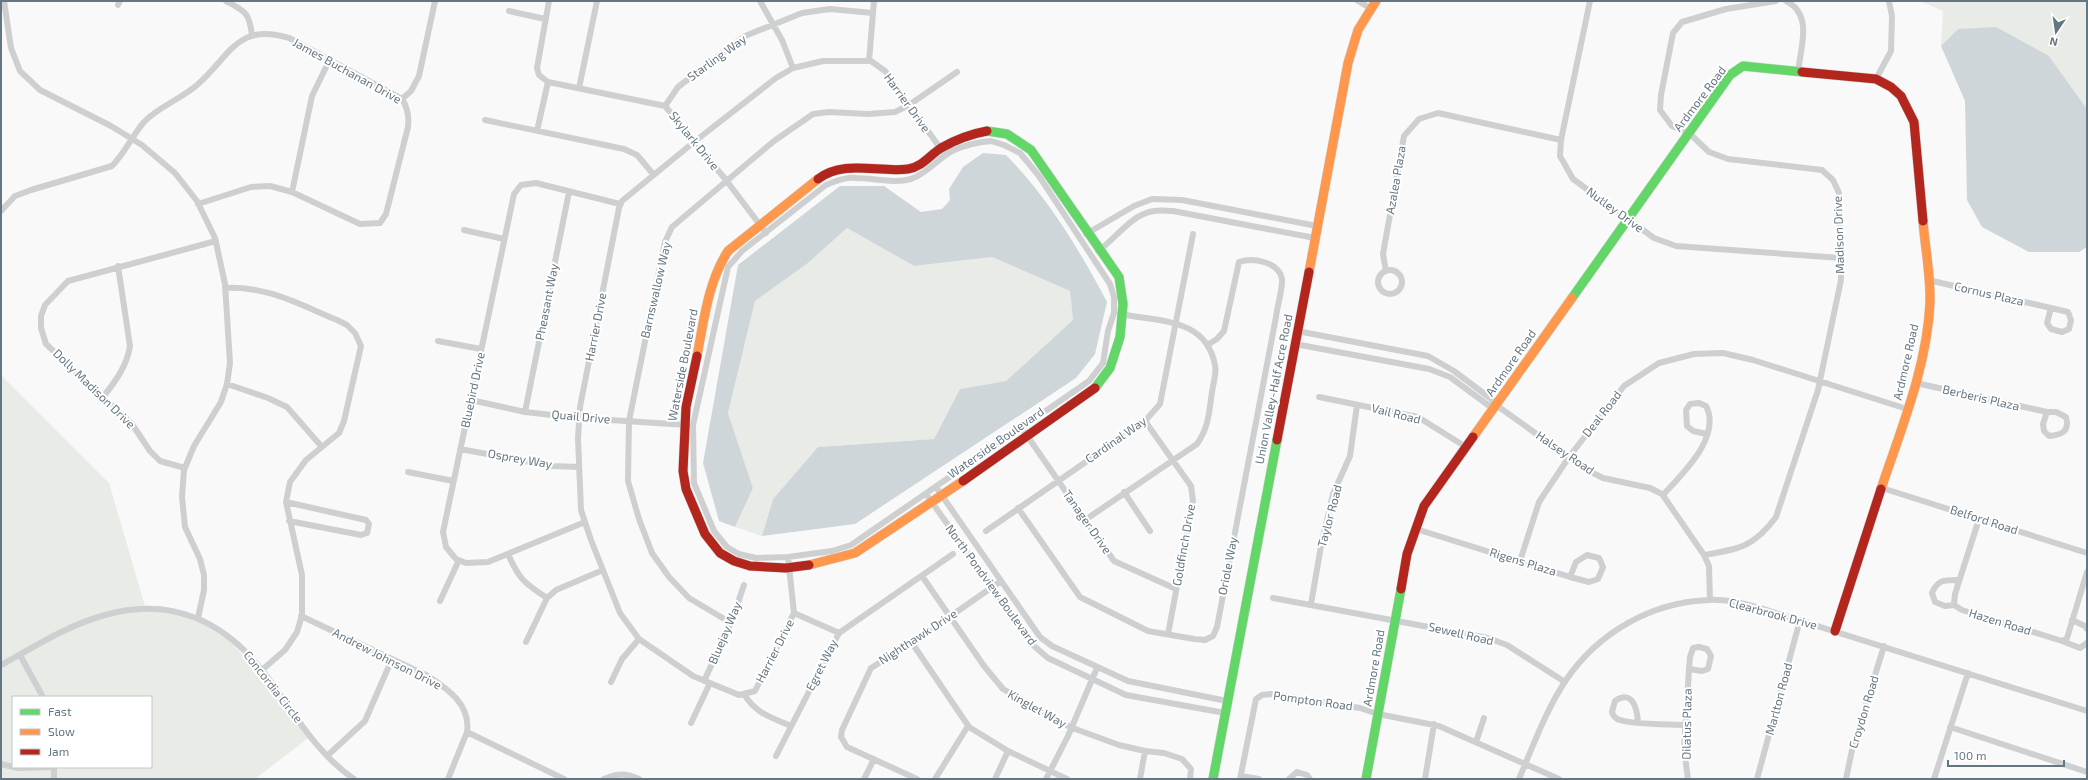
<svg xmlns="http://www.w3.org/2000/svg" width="2088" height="780" viewBox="0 0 2088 780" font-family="'Exo 2',sans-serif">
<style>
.green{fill:#e8ebe6;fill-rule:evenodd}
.water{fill:#ced6d9}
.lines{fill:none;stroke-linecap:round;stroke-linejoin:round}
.fast-casing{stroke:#d5d6d7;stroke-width:10}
.slow-casing{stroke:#d5d6d7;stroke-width:10}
.jam-casing{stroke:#d5d6d7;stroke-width:10}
.street{stroke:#cecfd0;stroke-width:6}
.fast{stroke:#63d668;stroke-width:9}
.slow{stroke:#ff974d;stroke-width:9}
.jam{stroke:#b3261e;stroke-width:9}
.labels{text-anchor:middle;stroke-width:4;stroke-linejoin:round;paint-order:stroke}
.street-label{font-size:12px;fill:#657683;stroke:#fff}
</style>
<rect width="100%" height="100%" fill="#f9f9f9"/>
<!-- green -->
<path class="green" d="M1920,1H2087V109L2049,56L1958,29L1941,46L1943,11Z
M847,228L914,266L992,257L1070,291L1073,320L1006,381L960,389L934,439L818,447L773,499L762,536L735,527L753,488L728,413L755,301L808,263Z
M1,375L109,483L145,606L215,625L294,711L311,736L255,779H1ZM13,697H151V767H13Z"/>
<!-- water -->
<path class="water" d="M1996,27L2049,56L2087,109V247L2079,252H2029L1982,227L1967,200L1965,101L1941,46L1958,29Z
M983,153L1006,155C1048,198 1079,249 1107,302L1095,354L1076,378L855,524L762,536L773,499L818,447L934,439L960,389L1006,381L1073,320L1070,291L992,257L914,266L847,228L808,263L755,301L728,413L753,488L735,527L719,521L703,463L738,265L840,186H884L921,212L942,209L950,200L949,189L963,167Z"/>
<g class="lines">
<!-- fast casing -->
<g class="fast-casing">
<path id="fast" d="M987,131L1007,134L1031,150L1119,277L1123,304L1120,337L1110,368L1095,388
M1572,298L1730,75L1743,66L1802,72
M1213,779L1277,440
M1366,779L1401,589"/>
</g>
<!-- slow casing -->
<g class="slow-casing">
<path id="slow" d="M1309,272L1348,63L1358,30L1376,1
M697,356C704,320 708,282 728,251L818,179
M1473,437L1572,298
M1881,489C1901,429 1927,367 1930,303C1931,276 1925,248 1923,221
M809,565L855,553L963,481"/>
</g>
<!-- jam casing -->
<g class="jam-casing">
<path id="jam" d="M1802,72L1876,79L1891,87L1901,96L1914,122L1923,221
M818,179C844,159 878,173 908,169C922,167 930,155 941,148C957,139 970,134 987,131
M697,356L686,407L683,471L686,489L705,534L720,553L734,561L750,566L786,568L809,565
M1277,440L1309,272
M963,481L1095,388
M1401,589L1407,554L1424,506L1473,437
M1835,631L1881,489"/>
</g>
<!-- street -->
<path class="street" d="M4,1L11,48L20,71L40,90L111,126L142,145L175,173L197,201L215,238L225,284L230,363L227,384L221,402L194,446L184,470L182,497L185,527L200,559L204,575V590L198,618
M226,1C246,12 249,12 252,35
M549,1L537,68L539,75L548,82L665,106L726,180L766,233
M760,1L782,40L793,68
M1358,1L1370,8
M1590,1L1561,140L1560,156L1573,179L1654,238L1676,246L1841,258
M1786,1C1813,14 1801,47 1798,71
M118,5L120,1
M509,11L545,19
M869,61L874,1
M1876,79L1891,51L1892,16L1889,1
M579,88L597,1
M402,99L411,91L419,76L435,1
M665,106L678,87L745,36L802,13L830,9L873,13
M485,120L624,149L637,155L654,175
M537,131L548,82
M991,141L1004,145L1020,153L1039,176L1110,284L1114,297V313L1108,331L1103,363L1089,381L851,545L832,551L788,557L756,558L739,554L727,547L714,531L694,483L693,425L728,267L742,251L826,185C836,181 845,177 856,178C874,178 894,184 911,179C928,173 937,159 952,151C965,145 978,142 991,141Z
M292,192L312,96L330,59
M1,211L15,196L31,190L112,166C125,153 132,136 144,122C158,107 181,99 197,85C230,57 236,22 289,38L402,99C408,108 409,117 408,127L386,214L380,223L360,224L292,192L270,186L251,187L198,204
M464,230L504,239
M1086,234L1134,206L1152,199L1182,200L1317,226
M1098,251C1116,239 1131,214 1154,211C1160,210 1167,211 1173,211L1315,238
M1378 282a12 12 0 1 1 24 0a12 12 0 1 1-24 0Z
M1386,271L1383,254L1404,136L1419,119L1438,113L1561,140
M1928,280L2051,308
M225,288C268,286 298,304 337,320L347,325L355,333L361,346L344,421L339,433L306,460L290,482L286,502L302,575V615L297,632L285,650L262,670
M2051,308L2068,312L2071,320L2069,329L2062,332L2051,329L2047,323Z
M1297,331L1428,356L1454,371L1494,401L1496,405
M438,341L481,349
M1295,344L1429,369L1450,377L1488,405H1496L1587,470L1603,478L1650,488L1662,494L1704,555C1739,549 1754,547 1776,517L1818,390L1841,280L1839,193L1833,180L1822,170L1728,159L1709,152L1689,133L1672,126L1660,110L1661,95L1673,33L1682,22L1726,9L1776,1
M1916,383L2047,412
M227,384L268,398L287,407L322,447
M103,397C115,382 127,366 130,346L118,266
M1319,397L1418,417L1466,447
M471,400L525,412L579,418L687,425
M525,412L569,192
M2047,412H2056L2066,417C2070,431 2062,435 2049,436L2044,431L2043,424Z
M1145,421L1191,486L1193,501L1168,634
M1021,427L1114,561L1176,589
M460,449L552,466L579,467
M185,468L160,461L150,451L132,424L46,344L41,328V316L45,305L68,281L216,241
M408,472L453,481
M936,487L1040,637L1052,646L1128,681L1227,701
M1882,488L2087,553
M1124,492L1150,531
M926,494L1034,646L1048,658L1126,695L1225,713
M1663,495C1682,474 1722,437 1706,406L1699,403L1690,404L1686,410L1687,426L1693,431L1707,434
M286,502L366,520L369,524L367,533L361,535L289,521
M1018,508L1080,597L1148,631L1194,639L1205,640L1213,636L1217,627L1276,317C1277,307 1283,288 1282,279C1279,262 1253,257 1239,262L1224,331L1217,339L1207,345
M1085,520L1197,444C1209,427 1209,412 1212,392C1213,384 1217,372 1215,365C1206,317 1158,322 1121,314
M585,522L488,562L466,563L456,559L446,547L443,532L514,194L521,185L536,183L620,204
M1416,529L1570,577
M986,531L1145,421L1160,404L1193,234
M508,554C519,579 524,583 547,598
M1587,555L1599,558L1603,567L1598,579L1589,582L1570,577L1576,562Z
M1704,555L1709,566L1710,600
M788,557L794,613L839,633
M1520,561L1539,502L1569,457L1624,386L1659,363L1694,354L1723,353L1753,360L1907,409
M922,576L984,666L1003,689L1070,727L1119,745L1145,751L1164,753L1182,759L1191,769L1190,779
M1273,598L1488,638L1507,645L1565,682
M440,601L459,560
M1311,604L1321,546L1333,494L1350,456L1357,405
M1954,605L1962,610L2062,641L2067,638L2087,572
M1954,605L1955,594L1979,519
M1954,605L1945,606L1935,602L1932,593C1938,579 1945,580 1959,580
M794,613L755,691L739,695L693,676L639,639L620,613L591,540L581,510L578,438L580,407L619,208L622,201L694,142L776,78L793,68L823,61H871L885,71L943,152
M301,616L428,676C448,689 471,705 467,732L448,779
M2072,620L2085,626L2087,629
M731,623L689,598L669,577L652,553L639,519L628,481L629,421L665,242L672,227L774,141L813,114L829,112L868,114L895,112L909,105L957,72
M2062,641L2080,648L2087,643
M526,642L547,598L556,590L603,570
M912,643L969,727L1008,751L1067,779
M1699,647L1707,649L1711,656L1708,669L1702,671L1689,669L1690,657L1693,648Z
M20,655L43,697
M1,665C34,647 68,625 105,615C173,596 227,622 268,678C294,713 317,754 354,779
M704,681L731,623L744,585
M611,682L622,659L639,639
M744,694C756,714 771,717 791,726
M1638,722C1637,709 1633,689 1615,701L1612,712C1613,716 1616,719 1620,720C1635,725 1668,724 1686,725
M691,723L710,683
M1950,727L2087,772
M467,732L564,779
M1476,742L1484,718
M327,756L365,721L392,659
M776,756L839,633L953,554
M1,764L18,768L54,767
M54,767V779
M1241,776L1259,779
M604,779C617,773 627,773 639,779
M864,779L874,759
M917,779L847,747L841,737L842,730L871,668L912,643L1001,581
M935,779L968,726
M995,779L1008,751
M1046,779L1068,736L1097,668
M1140,779L1145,751
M1240,779L1256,699L1262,695L1271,694L1360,708L1378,714L1439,726L1559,779
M1289,779L1297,772L1307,775L1310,779
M1425,779L1434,724
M1519,779C1533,746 1546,710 1566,680C1598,633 1651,602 1709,600C1726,599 1743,603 1760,608L2087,711
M1688,779L1684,749L1689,669
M1757,779L1800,620
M1846,779L1852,750L1884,646
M1934,779L1968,673"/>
<!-- fast -->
<use href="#fast" class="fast"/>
<!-- slow -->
<use href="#slow" class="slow"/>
<!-- jam -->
<use href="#jam" class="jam"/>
</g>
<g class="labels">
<!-- street labels -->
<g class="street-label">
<text transform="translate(717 58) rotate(-36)" y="4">Starling Way</text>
<text transform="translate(347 71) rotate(29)" y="4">James Buchanan Drive</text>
<text transform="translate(1700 99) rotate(-53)" y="4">Ardmore Road</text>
<text transform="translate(907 103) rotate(54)" y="4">Harrier Drive</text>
<text transform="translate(694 141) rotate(51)" y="4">Skylark Drive</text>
<text transform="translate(1396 180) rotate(-80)" y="4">Azalea Plaza</text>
<text transform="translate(1615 210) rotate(36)" y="4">Nutley Drive</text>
<text transform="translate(1839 235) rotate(-92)" y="4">Madison Drive</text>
<text transform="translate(656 290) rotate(-77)" y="4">Barnswallow Way</text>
<text transform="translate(1989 294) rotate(13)" y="4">Cornus Plaza</text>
<text transform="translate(547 302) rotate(-79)" y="4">Pheasant Way</text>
<text transform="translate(596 327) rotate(-79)" y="4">Harrier Drive</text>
<text transform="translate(1906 362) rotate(-77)" y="4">Ardmore Road</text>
<text transform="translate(1511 363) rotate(-55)" y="4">Ardmore Road</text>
<text transform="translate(683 365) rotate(-79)" y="4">Waterside Boulevard</text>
<text transform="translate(94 389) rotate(44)" y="4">Dolly Madison Drive</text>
<text transform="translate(1274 389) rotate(-79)" y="4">Union Valley-Half Acre Road</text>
<text transform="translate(473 390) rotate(-78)" y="4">Bluebird Drive</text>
<text transform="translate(1981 398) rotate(13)" y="4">Berberis Plaza</text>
<text transform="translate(1396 414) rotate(14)" y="4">Vail Road</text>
<text transform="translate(1602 414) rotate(-52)" y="4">Deal Road</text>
<text transform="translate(581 417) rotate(5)" y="4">Quail Drive</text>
<text transform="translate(1116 440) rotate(-35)" y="4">Cardinal Way</text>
<text transform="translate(996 443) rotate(-35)" y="4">Waterside Boulevard</text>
<text transform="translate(1565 453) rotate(34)" y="4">Halsey Road</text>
<text transform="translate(520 459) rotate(10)" y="4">Osprey Way</text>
<text transform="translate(1330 516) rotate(-75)" y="4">Taylor Road</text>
<text transform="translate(1984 520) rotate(18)" y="4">Belford Road</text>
<text transform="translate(1087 522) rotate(55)" y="4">Tanager Drive</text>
<text transform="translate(1184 545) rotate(-80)" y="4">Goldfinch Drive</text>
<text transform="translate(1523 562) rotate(17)" y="4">Rigens Plaza</text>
<text transform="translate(1228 566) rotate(-79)" y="4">Oriole Way</text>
<text transform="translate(991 585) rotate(54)" y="4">North Pondview Boulevard</text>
<text transform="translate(1773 614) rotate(15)" y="4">Clearbrook Drive</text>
<text transform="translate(2000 622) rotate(17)" y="4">Hazen Road</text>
<text transform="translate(725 633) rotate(-67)" y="4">Bluejay Way</text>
<text transform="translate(1461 634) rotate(13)" y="4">Sewell Road</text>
<text transform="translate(918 637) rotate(-33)" y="4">Nighthawk Drive</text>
<text transform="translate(775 651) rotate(-63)" y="4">Harrier Drive</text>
<text transform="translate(387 659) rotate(27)" y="4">Andrew Johnson Drive</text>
<text transform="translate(822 665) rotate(-63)" y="4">Egret Way</text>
<text transform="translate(1374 668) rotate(-80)" y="4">Ardmore Road</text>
<text transform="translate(273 687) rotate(52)" y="4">Concordia Circle</text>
<text transform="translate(1779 699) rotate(-75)" y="4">Marlton Road</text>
<text transform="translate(1313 701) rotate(8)" y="4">Pompton Road</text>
<text transform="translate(1037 709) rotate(29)" y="4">Kinglet Way</text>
<text transform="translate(1864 712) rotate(-73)" y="4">Croydon Road</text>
<text transform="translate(1687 724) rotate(-89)" y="4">Dilatus Plaza</text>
</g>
</g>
<!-- border -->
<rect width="2088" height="780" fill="none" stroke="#657683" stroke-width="4"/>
<!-- legend -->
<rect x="12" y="696" width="140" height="72" fill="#ffffff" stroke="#c1c8cd"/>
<rect x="20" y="709" width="20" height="6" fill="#63d668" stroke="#c1c8cd"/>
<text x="48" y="716" font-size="12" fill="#657683">Fast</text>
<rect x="20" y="729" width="20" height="6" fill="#ff974d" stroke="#c1c8cd"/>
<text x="48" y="736" font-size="12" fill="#657683">Slow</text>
<rect x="20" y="749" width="20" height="6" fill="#b3261e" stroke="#c1c8cd"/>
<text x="48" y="756" font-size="12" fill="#657683">Jam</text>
<!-- north arrow -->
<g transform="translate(2056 32) rotate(193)" stroke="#ffffff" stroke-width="3" paint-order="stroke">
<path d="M0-3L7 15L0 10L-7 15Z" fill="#657683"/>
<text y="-6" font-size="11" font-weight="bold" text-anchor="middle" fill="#657683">N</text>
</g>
<!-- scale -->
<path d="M1948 760v6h116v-6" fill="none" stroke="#657683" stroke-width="2"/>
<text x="1954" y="760" font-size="12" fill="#657683" stroke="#ffffff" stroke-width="3" paint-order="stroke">100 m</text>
</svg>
